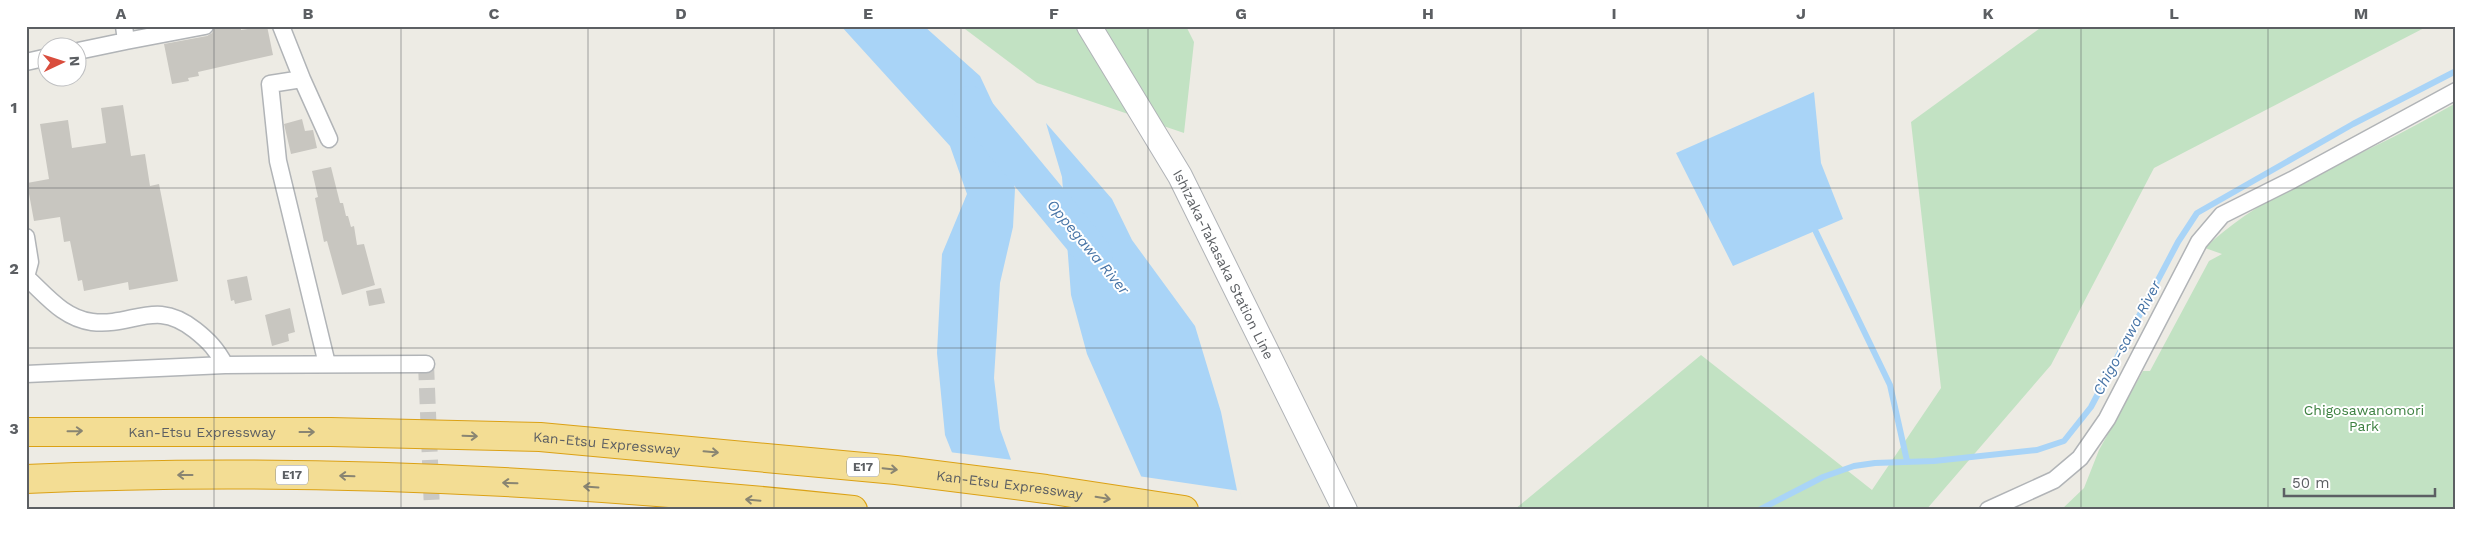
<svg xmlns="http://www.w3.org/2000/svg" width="2482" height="536" viewBox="0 0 2482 536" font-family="'Work Sans',sans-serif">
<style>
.green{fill:#c2e2c3}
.water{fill:#a9d4f7}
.pier{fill:#edebe4}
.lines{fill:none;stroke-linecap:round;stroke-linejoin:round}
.stream{stroke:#a9d4f7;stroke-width:6}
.river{stroke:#a9d4f7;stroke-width:36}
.building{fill:#c8c6c0}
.street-tunnel{stroke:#c9c8c4;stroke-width:16;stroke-dasharray:16 8;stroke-linecap:butt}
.street-casing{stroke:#b1b4b7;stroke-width:19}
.secondary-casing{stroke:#b0b3b7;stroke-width:26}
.highway-casing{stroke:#dba115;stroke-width:30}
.street{stroke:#fff;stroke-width:16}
.secondary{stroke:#fff;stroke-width:24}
.highway{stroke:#f3dd94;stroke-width:28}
.oneway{stroke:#898572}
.grid{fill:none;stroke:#5c5f63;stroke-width:1;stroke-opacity:0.55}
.labels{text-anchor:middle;stroke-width:4;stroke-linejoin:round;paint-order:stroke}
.shield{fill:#fff;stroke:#8d8f92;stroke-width:1}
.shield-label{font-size:12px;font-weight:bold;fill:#5c5f63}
.street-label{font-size:14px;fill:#5c5f63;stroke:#fff}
.park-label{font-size:14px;fill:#3d8141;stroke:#fff}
.water-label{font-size:15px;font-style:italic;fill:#4875a7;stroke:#fff}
.neatline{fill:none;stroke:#5c5f63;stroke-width:2}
.grid-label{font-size:16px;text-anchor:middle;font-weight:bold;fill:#5c5f63}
</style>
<rect width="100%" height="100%" fill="#edebe4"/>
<!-- green -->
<path class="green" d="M961,26H1186L1194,42L1184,133L1037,83Z
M2043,26H2428L2154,168L2051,365L1926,510H1514L1701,355L1872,490L1941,388L1911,122Z
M2456,103V510H2061L2084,488L2099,450L2143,371H2150L2209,261L2222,254L2205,248C2253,202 2316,176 2375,146C2402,133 2429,118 2456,103Z"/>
<!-- water -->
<path class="water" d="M841,26H924L980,76L995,108L1015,189L1013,227L1000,283L994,378L1000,429L1029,510H975L945,435L937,353L942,254L967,194L950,146Z
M1814,92L1821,163L1843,219L1733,266L1676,153Z
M1046,123L1112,199L1132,240L1195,326L1221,412L1241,510H1156L1087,354L1071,295L1062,177Z"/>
<!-- pier -->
<path class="pier" d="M949,452L1013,460L1031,510H972Z
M1138,476L1240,491L1244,510H1153Z"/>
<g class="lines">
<!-- stream -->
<path class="stream" d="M1816,232L1890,385L1907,461
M1759,510L1823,477L1854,466L1875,463L1934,461L2037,450L2064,441L2091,407L2178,242L2197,213L2353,124L2456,71"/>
<!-- river -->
<path class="river" d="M970,104L1095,255"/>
</g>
<!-- building -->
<path class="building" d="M215,26H241V30L267,26L273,55L198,72L199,76L188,78L189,81L172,84L164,44L207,36L212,33Z
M123,105L131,156L145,154L150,186L159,184L178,281L129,290L128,282L84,291L82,280L78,281L70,241L64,242L60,217L34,221L27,183L49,179L40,124L68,120L72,148L106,143L101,108Z
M302,119L305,131L313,130L317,148L291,154L284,124Z
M331,167L340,203H343L346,216H348L351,227L354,226L357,245L364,244L375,285L342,295L327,241L324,242L315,198L318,197L312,171Z
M247,276L252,300L235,304L234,300L231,301L227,280Z
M381,288L385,303L369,306L366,291Z
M290,308L295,332L288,334L289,341L272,346L265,315Z"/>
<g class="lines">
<!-- street-tunnel -->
<path class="street-tunnel" d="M426,364L432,510"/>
<!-- street casing -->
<g class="street-casing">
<path id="street" d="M281,26L302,79L270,84L278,161L327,364
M126,41L205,26
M78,51L126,41L124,26
M26,62L48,57
M302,79L329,139
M26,237L30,262L26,277
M26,277C46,295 63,318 92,322C133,327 155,298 195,330C209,341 217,350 225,365L426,364
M26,374L225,365
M1988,510L2054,480L2080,458L2107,419L2199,242L2222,215L2292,180L2456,91"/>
</g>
<!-- secondary casing -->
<g class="secondary-casing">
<g id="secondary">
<path id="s1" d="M1089,26L1180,176L1345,510"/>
</g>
</g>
<!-- highway casing -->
<g class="highway-casing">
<g id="highway">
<path id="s2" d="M26,432H331L540,437L896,470L1046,489L1184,510"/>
<path d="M26,479C302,466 579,481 853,510"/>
</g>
</g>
<!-- street -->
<use href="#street" class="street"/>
<!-- secondary -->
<use href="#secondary" class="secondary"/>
<!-- highway -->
<use href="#highway" class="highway"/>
</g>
<!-- one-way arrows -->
<defs><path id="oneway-shaft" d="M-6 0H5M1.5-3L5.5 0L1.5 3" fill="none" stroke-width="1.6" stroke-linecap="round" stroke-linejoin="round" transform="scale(1.25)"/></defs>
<g class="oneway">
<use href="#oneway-shaft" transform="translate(75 431) rotate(-1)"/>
<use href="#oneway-shaft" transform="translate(307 432)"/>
<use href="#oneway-shaft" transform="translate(470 436) rotate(2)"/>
<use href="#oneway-shaft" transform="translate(711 452) rotate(5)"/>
<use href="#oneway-shaft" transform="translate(890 469) rotate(6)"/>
<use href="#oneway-shaft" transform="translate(185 475) rotate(-180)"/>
<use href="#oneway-shaft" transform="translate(347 476) rotate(-178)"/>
<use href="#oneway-shaft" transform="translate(510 483) rotate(-178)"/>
<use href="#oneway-shaft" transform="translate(591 487) rotate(-176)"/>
<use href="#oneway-shaft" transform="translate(1103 498) rotate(9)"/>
<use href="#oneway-shaft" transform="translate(753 500) rotate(-175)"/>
</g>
<!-- grid -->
<path class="grid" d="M214,26V510M401,26V510M588,26V510M774,26V510M961,26V510M1148,26V510M1334,26V510M1521,26V510M1708,26V510M1894,26V510M2081,26V510M2268,26V510M26,188H2456M26,348H2456"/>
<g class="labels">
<!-- shield labels -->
<g class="shield">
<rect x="847" y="457.5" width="32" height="19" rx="4"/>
<rect x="276" y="465.5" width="32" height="19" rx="4"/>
</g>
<g class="shield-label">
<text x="863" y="471">E17</text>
<text x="292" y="479">E17</text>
</g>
<!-- street labels -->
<g class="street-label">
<text dy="5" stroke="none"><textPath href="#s1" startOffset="274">Ishizaka-Takasaka Station Line</textPath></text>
<text dy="5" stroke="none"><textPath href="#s2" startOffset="176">Kan-Etsu Expressway</textPath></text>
<text dy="5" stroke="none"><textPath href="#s2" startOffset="581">Kan-Etsu Expressway</textPath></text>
<text dy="5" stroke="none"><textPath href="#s2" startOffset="986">Kan-Etsu Expressway</textPath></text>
</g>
<!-- park labels -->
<g class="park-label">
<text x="2364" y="415">Chigosawanomori<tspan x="2364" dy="16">Park</tspan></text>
</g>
<!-- water labels -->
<g class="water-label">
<text transform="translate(1088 247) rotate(50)" y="5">Oppegawa River</text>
<text transform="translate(2127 338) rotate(-62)" y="5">Chigo-sawa River</text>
</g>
</g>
<!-- border -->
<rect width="2482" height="536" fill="none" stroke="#ffffff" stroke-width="55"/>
<!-- north arrow -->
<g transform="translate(62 62) rotate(86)"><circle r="24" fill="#ffffff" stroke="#bebfc1"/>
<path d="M0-4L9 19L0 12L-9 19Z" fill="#d94d3d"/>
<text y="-8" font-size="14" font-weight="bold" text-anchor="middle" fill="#5c5f63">N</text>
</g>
<!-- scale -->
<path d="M2284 488v8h151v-8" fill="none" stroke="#5c5f63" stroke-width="2.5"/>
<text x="2292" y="488" font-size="15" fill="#5c5f63" stroke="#ffffff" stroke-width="4" paint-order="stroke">50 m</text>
<rect x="28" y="28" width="2426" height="480" class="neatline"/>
<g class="grid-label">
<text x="121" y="19">A</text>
<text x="308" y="19">B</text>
<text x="494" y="19">C</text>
<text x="681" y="19">D</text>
<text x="868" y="19">E</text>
<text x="1054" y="19">F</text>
<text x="1241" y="19">G</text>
<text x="1428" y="19">H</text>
<text x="1614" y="19">I</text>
<text x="1801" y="19">J</text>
<text x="1988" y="19">K</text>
<text x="2174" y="19">L</text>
<text x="2361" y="19">M</text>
<text x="14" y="113">1</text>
<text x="14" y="274">2</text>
<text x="14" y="434">3</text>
</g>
</svg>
